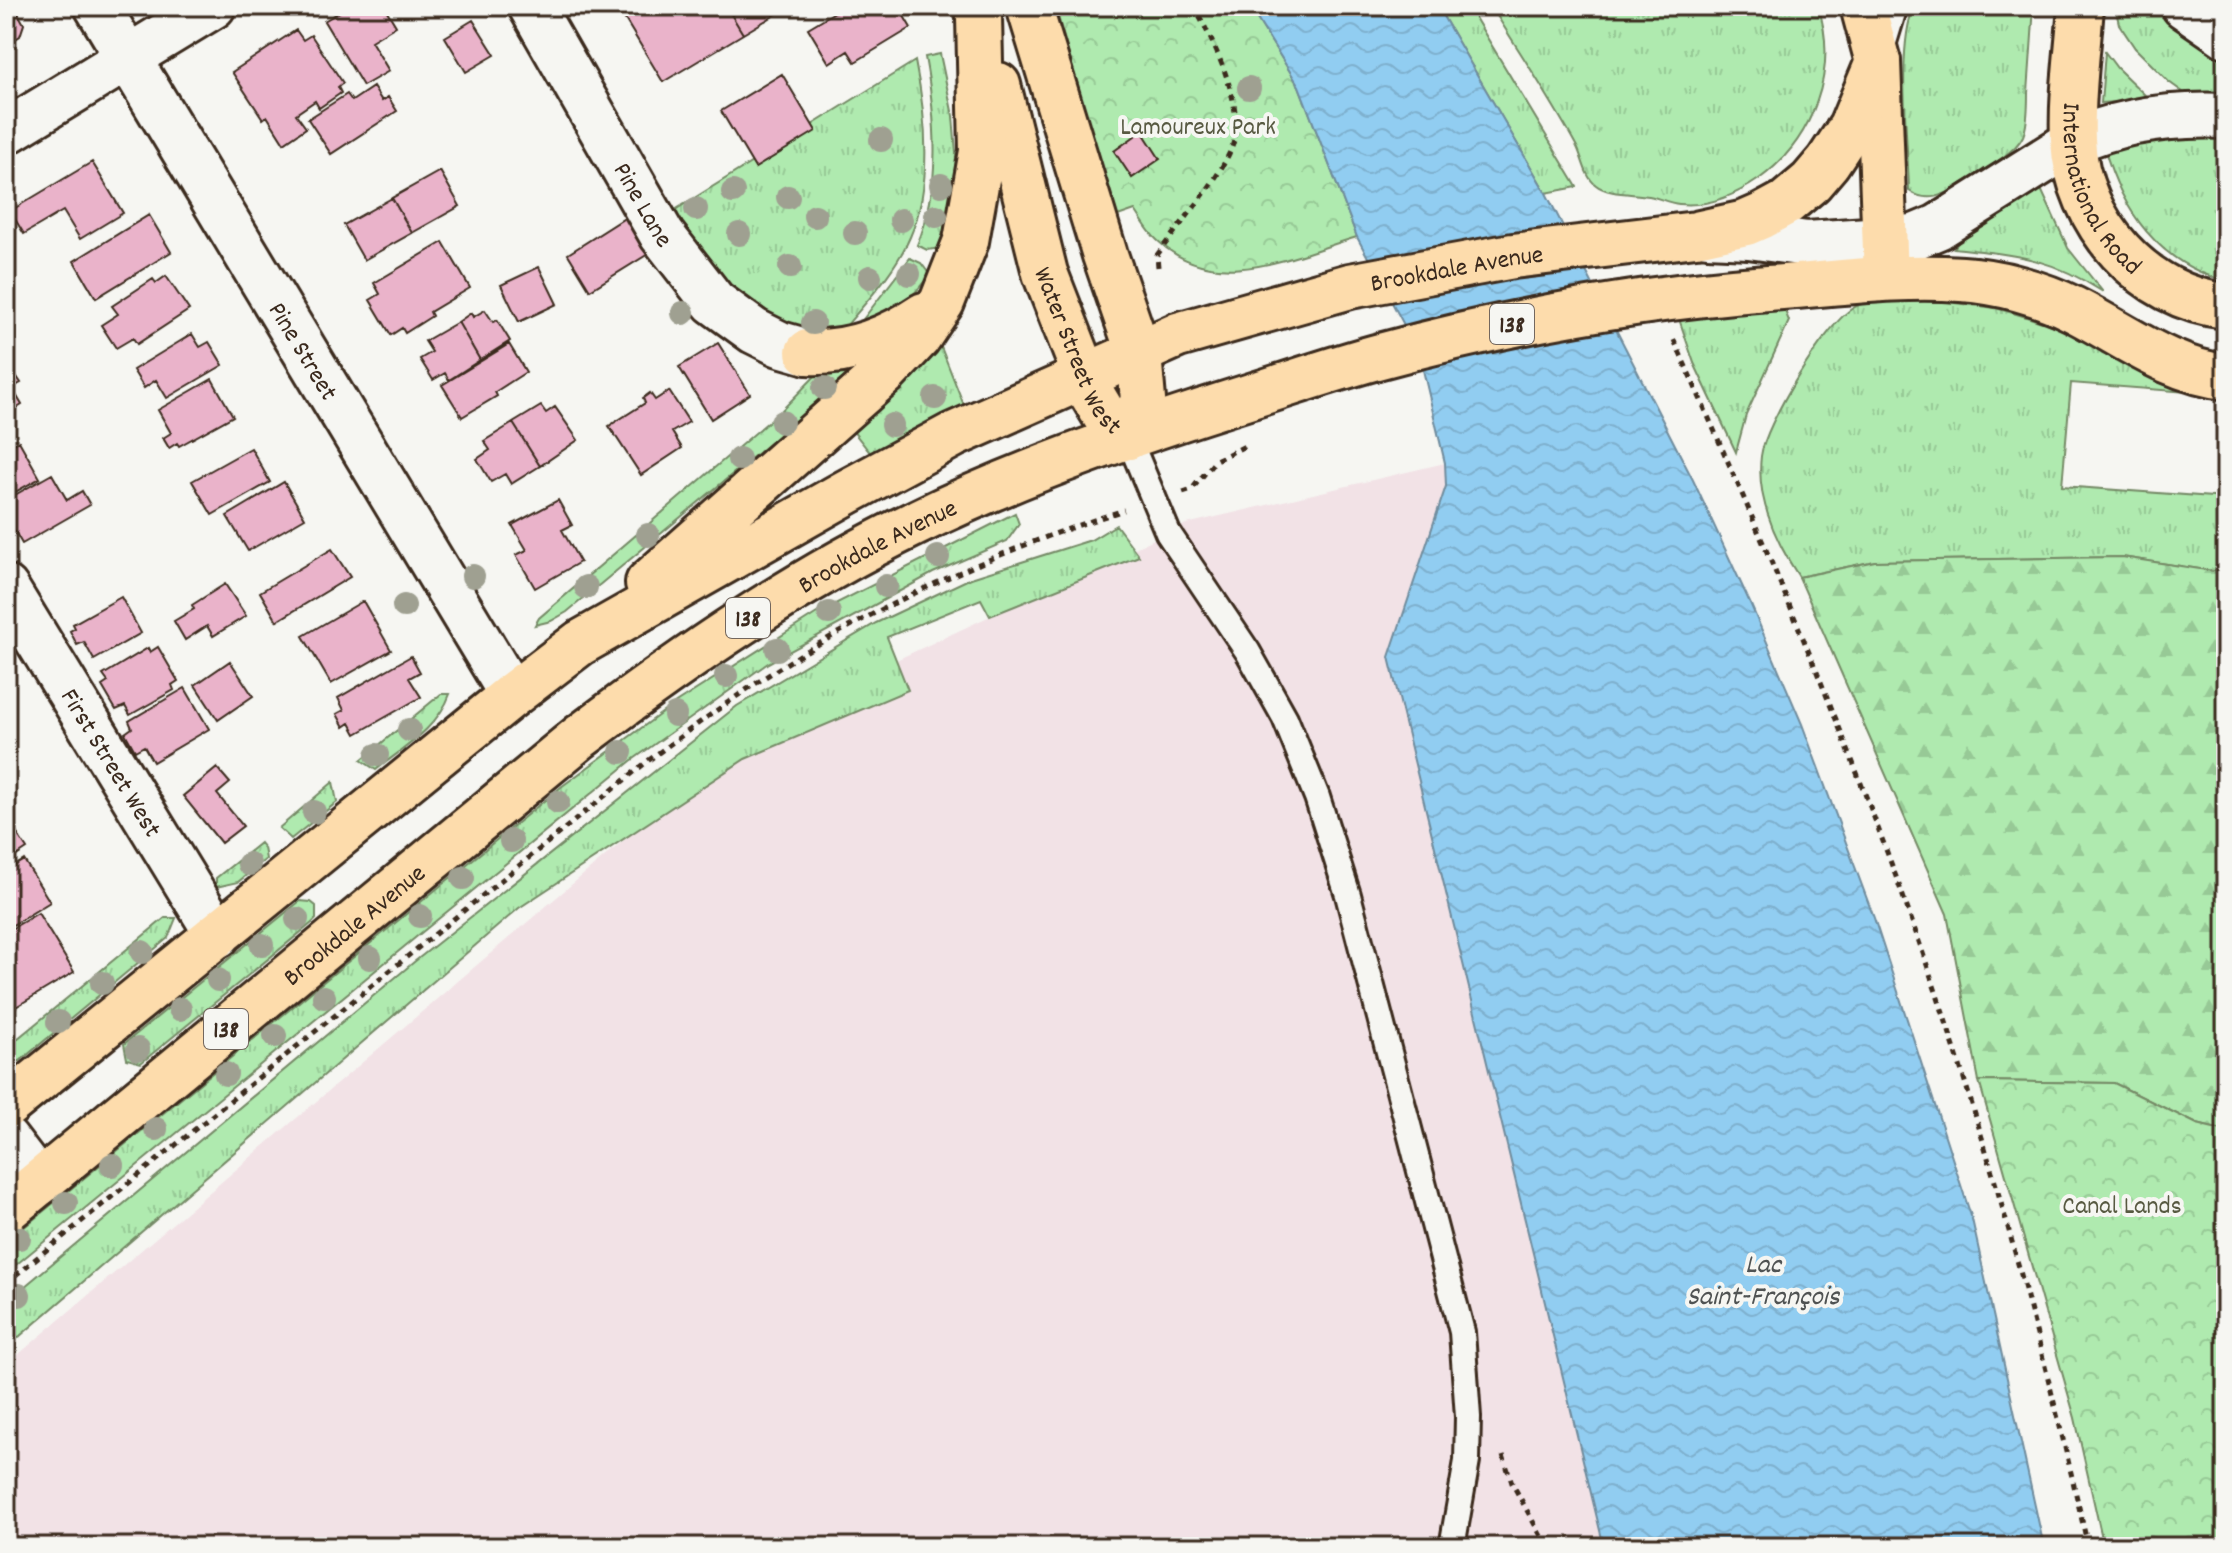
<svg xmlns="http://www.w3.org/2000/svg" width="2232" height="1553" viewBox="0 0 2232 1553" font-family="Dekko,sans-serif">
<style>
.built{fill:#f2e2e6}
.grass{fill:url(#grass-tufts);stroke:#758a66;stroke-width:2}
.forest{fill:url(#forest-firs);stroke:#758a66;stroke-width:2}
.park{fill:url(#park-crowns);stroke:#758a66;stroke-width:2}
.water{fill:url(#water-waves);stroke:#6f8c9d;stroke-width:2}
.building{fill:#eab3ca;stroke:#3b2a1e;stroke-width:2}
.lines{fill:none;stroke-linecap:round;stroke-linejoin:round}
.lane-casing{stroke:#3b2a1e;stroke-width:30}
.street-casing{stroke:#3b2a1e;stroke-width:50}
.primary-casing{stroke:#3b2a1e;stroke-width:50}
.path{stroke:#3b2a1e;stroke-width:5;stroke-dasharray:6 6;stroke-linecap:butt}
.lane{stroke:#f6f6f2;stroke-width:24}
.street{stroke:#f6f6f2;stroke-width:44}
.primary{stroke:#fddcac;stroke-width:44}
.tree{fill:#9fa091}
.labels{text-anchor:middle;stroke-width:8;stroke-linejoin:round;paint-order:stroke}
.shield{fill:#f6f6f2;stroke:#73675e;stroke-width:2}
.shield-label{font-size:24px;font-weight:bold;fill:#3b2a1e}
.park-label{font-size:26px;fill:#585a42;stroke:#f6f6f2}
.street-label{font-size:26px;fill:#3b2a1e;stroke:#f6f6f2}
.water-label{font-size:28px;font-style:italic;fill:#505353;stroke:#f6f6f2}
</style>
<defs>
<pattern id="grass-tufts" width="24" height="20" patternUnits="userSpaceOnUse" patternTransform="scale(2)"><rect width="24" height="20" fill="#afeaaf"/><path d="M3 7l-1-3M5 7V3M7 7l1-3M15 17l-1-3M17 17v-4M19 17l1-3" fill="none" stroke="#97c996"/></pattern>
<pattern id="forest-firs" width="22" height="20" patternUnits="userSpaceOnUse" patternTransform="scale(2)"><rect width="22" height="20" fill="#afeaaf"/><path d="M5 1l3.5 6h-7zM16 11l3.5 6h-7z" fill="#97c996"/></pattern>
<pattern id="park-crowns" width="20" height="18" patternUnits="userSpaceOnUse" patternTransform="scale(2)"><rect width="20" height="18" fill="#afeaaf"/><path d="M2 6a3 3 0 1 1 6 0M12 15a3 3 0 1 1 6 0" fill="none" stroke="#97c996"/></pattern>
<pattern id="water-waves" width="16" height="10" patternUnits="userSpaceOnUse" patternTransform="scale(2)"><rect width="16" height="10" fill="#91cdf1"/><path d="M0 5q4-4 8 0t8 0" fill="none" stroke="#7eb0ce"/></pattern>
</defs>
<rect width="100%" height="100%" fill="#f6f6f2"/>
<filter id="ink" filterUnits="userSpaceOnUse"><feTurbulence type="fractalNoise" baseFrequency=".0125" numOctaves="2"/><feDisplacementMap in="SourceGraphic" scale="16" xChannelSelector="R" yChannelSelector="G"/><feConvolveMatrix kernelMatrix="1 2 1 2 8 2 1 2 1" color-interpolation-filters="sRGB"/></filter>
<g filter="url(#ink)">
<!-- built -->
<path class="built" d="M1445,463L1446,486L1389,657L1604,1547H6V1365L762,723L1186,524Z"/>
<!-- grass -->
<path class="grass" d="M1437,6H1468L1577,187L1546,193Z
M1491,6H1818C1839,70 1813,140 1759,179C1736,195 1708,207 1679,204C1669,203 1659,198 1649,196C1634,193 1608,195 1596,185C1585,177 1583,159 1577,147C1551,99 1520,53 1491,6Z
M1914,6H2034C2032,35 2030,64 2028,93C2028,106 2028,124 2023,136C2015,154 1977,174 1960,185C1944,196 1927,203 1909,191C1908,142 1896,49 1914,6Z
M2115,6H2158L2176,22L2226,55V94L2187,95L2169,82L2135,48L2119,24Z
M2105,52L2117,68L2150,100L2101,103Z
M940,54L953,116L956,153L955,187L942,248L927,250L917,245C942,187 936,117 925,57Z
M915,61C926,115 933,185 910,237C894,274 862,306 837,337L775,323L731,288L667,215Z
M2169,136H2226V281C2159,264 2122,211 2104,147Z
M2034,187L2041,189L2068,248L2103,292C2049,257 2017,255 1954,248L1965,234Z
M910,258L921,263L930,275L908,301L851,335Z
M1895,300L1948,302L1996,308L2030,318L2060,328L2201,393L2071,383L2062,486L2226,498V573L2122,557L1875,561L1799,577C1776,542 1756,499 1761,456C1765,424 1825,325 1853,308C1866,300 1880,301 1895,300Z
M1783,306L1789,321L1746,415L1736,452L1694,363L1678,316Z
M939,342L965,408L875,459L853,431L910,380Z
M847,370L850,372V376L567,612L551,621L535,625L539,618L782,410L819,372Z
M1015,513L1019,524L1007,541L933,573L768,663L631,761L6,1273V1242L561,787L674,704L817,613Z
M1116,525L1139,556L990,616L981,599L887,637L908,690L745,759L519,908L6,1348V1302L414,962L737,706L876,623L971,578L1091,540Z
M441,694H450C438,728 403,748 376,770L361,760Z
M333,782L337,802L291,839L279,828Z
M260,843L264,848L266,859L238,882L216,887V878Z
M300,901L311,902L316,906V919L312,923L141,1063L127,1059L124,1044Z
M165,918H176L168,938L20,1061L6,1064V1048Z"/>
<!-- forest -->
<path class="forest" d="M2122,557L2226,573V1131L2197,1124L2114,1083L1979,1081L1947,914L1799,577L1875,561Z"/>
<!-- park -->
<path class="park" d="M1055,6H1249L1299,86L1357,237C1292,256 1215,296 1157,240C1148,232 1142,220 1135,210L1115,217Z
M1979,1081L2114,1083L2197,1124L2226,1131V1547H2104L2075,1418Z"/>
<!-- water -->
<path class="water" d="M1249,6H1437L1546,193L1693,480L1751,605L1802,724L1874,918L1972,1219L2044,1547H1604L1389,657L1446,486L1445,463L1419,353L1357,237L1299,86Z"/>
<!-- building -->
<path class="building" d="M6,6H14L24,24L20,36L6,45Z
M350,6H384L396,26L371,41L389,71L363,86L324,21Z
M628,6H726L743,34L663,82L620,11Z
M726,6H790L743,34Z
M845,6H851L856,14L869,6H898L911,28L855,62L848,51L829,63L808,28Z
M473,20L495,55L466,72L445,37Z
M296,30L303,40L311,35L343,83L338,87L341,93L319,108L315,101L296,114L306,128L284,143L267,116L263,119L232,72Z
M782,74L816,131L755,168L721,111Z
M373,87L382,101L388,97L397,111L331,154L308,119L347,94L352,101Z
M1142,131L1160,159L1132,178L1114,151Z
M92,162L123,213L80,239L63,211L24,234L10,211Z
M440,171L460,206L412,233L392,198Z
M392,198L412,233L364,260L344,225Z
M631,214L653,251L590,290L568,254Z
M149,215L171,252L96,298L74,261Z
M443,242L470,288L430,312L432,316L405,333L402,328L391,335L370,300L380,294L374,283Z
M539,267L557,304L519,322L501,285Z
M166,276L189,310L137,344L133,338L116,348L101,325L118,314L112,306L153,279L156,283Z
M485,310L493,322L497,320L510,341L480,360L458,322L471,313L473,317Z
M458,322L480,360L449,380L445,373L433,380L420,359L432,352L425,341Z
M192,334L200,347L209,342L223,365L167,398L156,380L144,388L133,370Z
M718,343L750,394L711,419L679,367Z
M509,344L526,372L495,392L497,396L462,417L442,385Z
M15,374L21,383L12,388L22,405L6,415V378Z
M212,379L233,416L179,446L177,443L169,448L163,438L171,433L158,410Z
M669,391L689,422L672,432L682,448L641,475L609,426L645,403L643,398L650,393L655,400Z
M541,406L546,413L555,407L578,440L540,466L513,423Z
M513,423L540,466L511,484L505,474L491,482L477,459L490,450L484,441Z
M19,441L40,478L6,497V449Z
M251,448L270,482L212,515L192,481Z
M52,474L67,500L82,491L90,505L22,544L6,516V500Z
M284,482L305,518L248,551L227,516Z
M558,500L572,525L562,530L580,562L535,588L516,555L527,550L512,525Z
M332,549L350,577L277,621L260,592Z
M225,584L246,616L213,636L207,626L185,640L174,621L194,609L192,605Z
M121,597L141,633L94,660L84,642L77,645L70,631L75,628L73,624Z
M363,601L391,650L331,684L303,636Z
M158,647L178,681L172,685L174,690L130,715L125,706L116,710L102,686L108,682L103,675L148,648L150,652Z
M411,656L420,672L409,678L421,697L356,734L350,723L344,727L337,714L344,710L338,698Z
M230,661L253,696L218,720L195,685Z
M185,688L209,729L153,762L144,746L135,751L125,733L132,728L129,721Z
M217,768L230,783L217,794L243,826L221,843L183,796Z
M14,829L27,849L6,863V834Z
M24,860L50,902L6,929V871Z
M38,913L74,972L9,1011L6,1007V932Z"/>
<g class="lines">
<!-- lane casing -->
<g class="lane-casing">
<path id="lane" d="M1881,52L1895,6
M1128,437L1168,533L1248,652L1285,718L1317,797L1348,895L1462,1332L1468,1417L1467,1461L1452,1547"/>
</g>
<!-- street casing -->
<g class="street-casing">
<g id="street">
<path id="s1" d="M97,6L512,695"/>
<path id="s2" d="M531,6L662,235L714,302L754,331L780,344L808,352"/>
<path d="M2184,6L2226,35"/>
<path d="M6,132L213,6"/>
<path d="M1708,234L1749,236L1807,244L1914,237L1938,227L2073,142C2120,120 2175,114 2226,116"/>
<path id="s3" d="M6,588L218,935"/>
<path d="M6,1140L39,1183"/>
</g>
</g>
<!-- primary casing -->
<g class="primary-casing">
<g id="primary">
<path d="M1029,6L1105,255L1139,354L1143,400L1128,437"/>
<path d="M1863,6L1878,62L1886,278"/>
<path id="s4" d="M2081,6C2078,50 2071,96 2073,140C2077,223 2144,298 2226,306"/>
<path id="s5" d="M998,85L1045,273L1093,396L1105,416L1128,437"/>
<path d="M808,352C850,354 890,338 924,315"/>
<path d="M648,583L887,371L918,338L942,302L966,241L982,151L979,17"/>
<path id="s6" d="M6,1106L512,695L580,643L847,492L953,435L1178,335L1350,286L1513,256L1696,234L1746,223L1762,216L1786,203L1811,182L1828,162L1851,127L1878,62"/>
<path id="s7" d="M6,1210L580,737C686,657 796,581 916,523C1022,471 1136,432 1248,397C1293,383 1338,367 1384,355C1510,321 1638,298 1768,288C1833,284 1897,274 1962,279C1998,281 2041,293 2073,309C2123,334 2169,371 2226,377"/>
</g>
</g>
<!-- path -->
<path class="path" d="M1158,267L1157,255C1179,225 1218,182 1232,147C1247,106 1213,42 1194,6
M1674,340C1753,516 1829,693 1895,874C1975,1094 2037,1319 2088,1547
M1183,492L1192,489L1216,460L1247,445
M6,1283L649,760C698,723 748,687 800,655C901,594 1012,546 1124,510
M1503,1455L1512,1483L1547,1547"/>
<!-- lane -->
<use href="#lane" class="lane"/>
<!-- street -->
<use href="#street" class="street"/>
<!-- primary -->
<use href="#primary" class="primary"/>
</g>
<!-- trees -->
<g class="tree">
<circle cx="1249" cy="88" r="12"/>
<circle cx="881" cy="140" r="12"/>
<circle cx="941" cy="185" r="12"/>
<circle cx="733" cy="192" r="12"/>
<circle cx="788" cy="197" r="12"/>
<circle cx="696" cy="209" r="12"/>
<circle cx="815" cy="216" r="12"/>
<circle cx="936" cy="216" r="12"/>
<circle cx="901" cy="220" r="12"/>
<circle cx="855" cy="233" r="12"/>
<circle cx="739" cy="234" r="12"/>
<circle cx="790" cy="267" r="12"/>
<circle cx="909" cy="274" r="12"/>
<circle cx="870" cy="277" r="12"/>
<circle cx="683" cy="313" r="12"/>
<circle cx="813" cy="323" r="12"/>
<circle cx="824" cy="388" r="12"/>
<circle cx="935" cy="398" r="12"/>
<circle cx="782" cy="422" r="12"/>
<circle cx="892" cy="425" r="12"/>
<circle cx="739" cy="459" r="12"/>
<circle cx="648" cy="535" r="12"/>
<circle cx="938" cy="557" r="12"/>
<circle cx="473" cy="576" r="12"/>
<circle cx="886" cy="586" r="12"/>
<circle cx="586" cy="587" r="12"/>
<circle cx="404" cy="606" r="12"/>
<circle cx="829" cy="613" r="12"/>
<circle cx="777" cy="649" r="12"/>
<circle cx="726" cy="676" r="12"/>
<circle cx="675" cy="715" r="12"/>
<circle cx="409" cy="730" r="12"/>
<circle cx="621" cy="752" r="12"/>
<circle cx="377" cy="755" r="12"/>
<circle cx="558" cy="802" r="12"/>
<circle cx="314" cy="812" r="12"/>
<circle cx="511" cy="841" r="12"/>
<circle cx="249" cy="864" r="12"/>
<circle cx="463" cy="878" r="12"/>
<circle cx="420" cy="916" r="12"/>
<circle cx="297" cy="919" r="12"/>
<circle cx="262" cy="945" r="12"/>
<circle cx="142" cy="952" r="12"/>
<circle cx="370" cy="958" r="12"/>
<circle cx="218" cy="980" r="12"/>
<circle cx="102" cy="983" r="12"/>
<circle cx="324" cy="997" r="12"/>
<circle cx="180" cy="1009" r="12"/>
<circle cx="58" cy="1022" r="12"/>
<circle cx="275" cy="1036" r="12"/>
<circle cx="138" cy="1049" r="12"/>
<circle cx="226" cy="1074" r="12"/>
<circle cx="156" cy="1129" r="12"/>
<circle cx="112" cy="1165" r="12"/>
<circle cx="66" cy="1203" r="12"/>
<circle cx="19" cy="1238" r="12"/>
<circle cx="19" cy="1295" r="12"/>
</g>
</g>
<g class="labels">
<!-- shield labels -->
<g class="shield">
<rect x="1490" y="304" width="44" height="40" rx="6"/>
<rect x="726" y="598" width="44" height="40" rx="6"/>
<rect x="204" y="1009" width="44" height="40" rx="6"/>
</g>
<g class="shield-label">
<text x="1512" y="332">138</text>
<text x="748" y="626">138</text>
<text x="226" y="1037">138</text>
</g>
<!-- park labels -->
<g class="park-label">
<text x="1198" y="134">Lamoureux Park</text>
<text x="2122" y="1213">Canal Lands</text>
</g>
<!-- street labels -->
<g class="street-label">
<text dy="9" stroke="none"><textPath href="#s4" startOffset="190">International Road</textPath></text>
<text dy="9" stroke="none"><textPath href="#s2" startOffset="228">Pine Lane</textPath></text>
<text dy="9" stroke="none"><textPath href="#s6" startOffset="1698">Brookdale Avenue</textPath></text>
<text dy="9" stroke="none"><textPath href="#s5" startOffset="278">Water Street West</textPath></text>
<text dy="9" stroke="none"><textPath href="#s1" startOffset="402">Pine Street</textPath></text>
<text dy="9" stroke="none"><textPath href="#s7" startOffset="1098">Brookdale Avenue</textPath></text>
<text dy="9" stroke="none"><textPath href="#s3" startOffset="204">First Street West</textPath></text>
<text dy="9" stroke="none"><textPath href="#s7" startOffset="450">Brookdale Avenue</textPath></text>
</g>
<!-- water labels -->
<g class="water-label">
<text x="1763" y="1272">Lac<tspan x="1763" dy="32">Saint-François</tspan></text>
</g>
</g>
<!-- margin -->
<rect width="2232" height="1553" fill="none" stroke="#f6f6f2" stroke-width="32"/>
<rect x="16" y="16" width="2200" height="1521" fill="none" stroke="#3b2a1e" stroke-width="3" filter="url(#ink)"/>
</svg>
